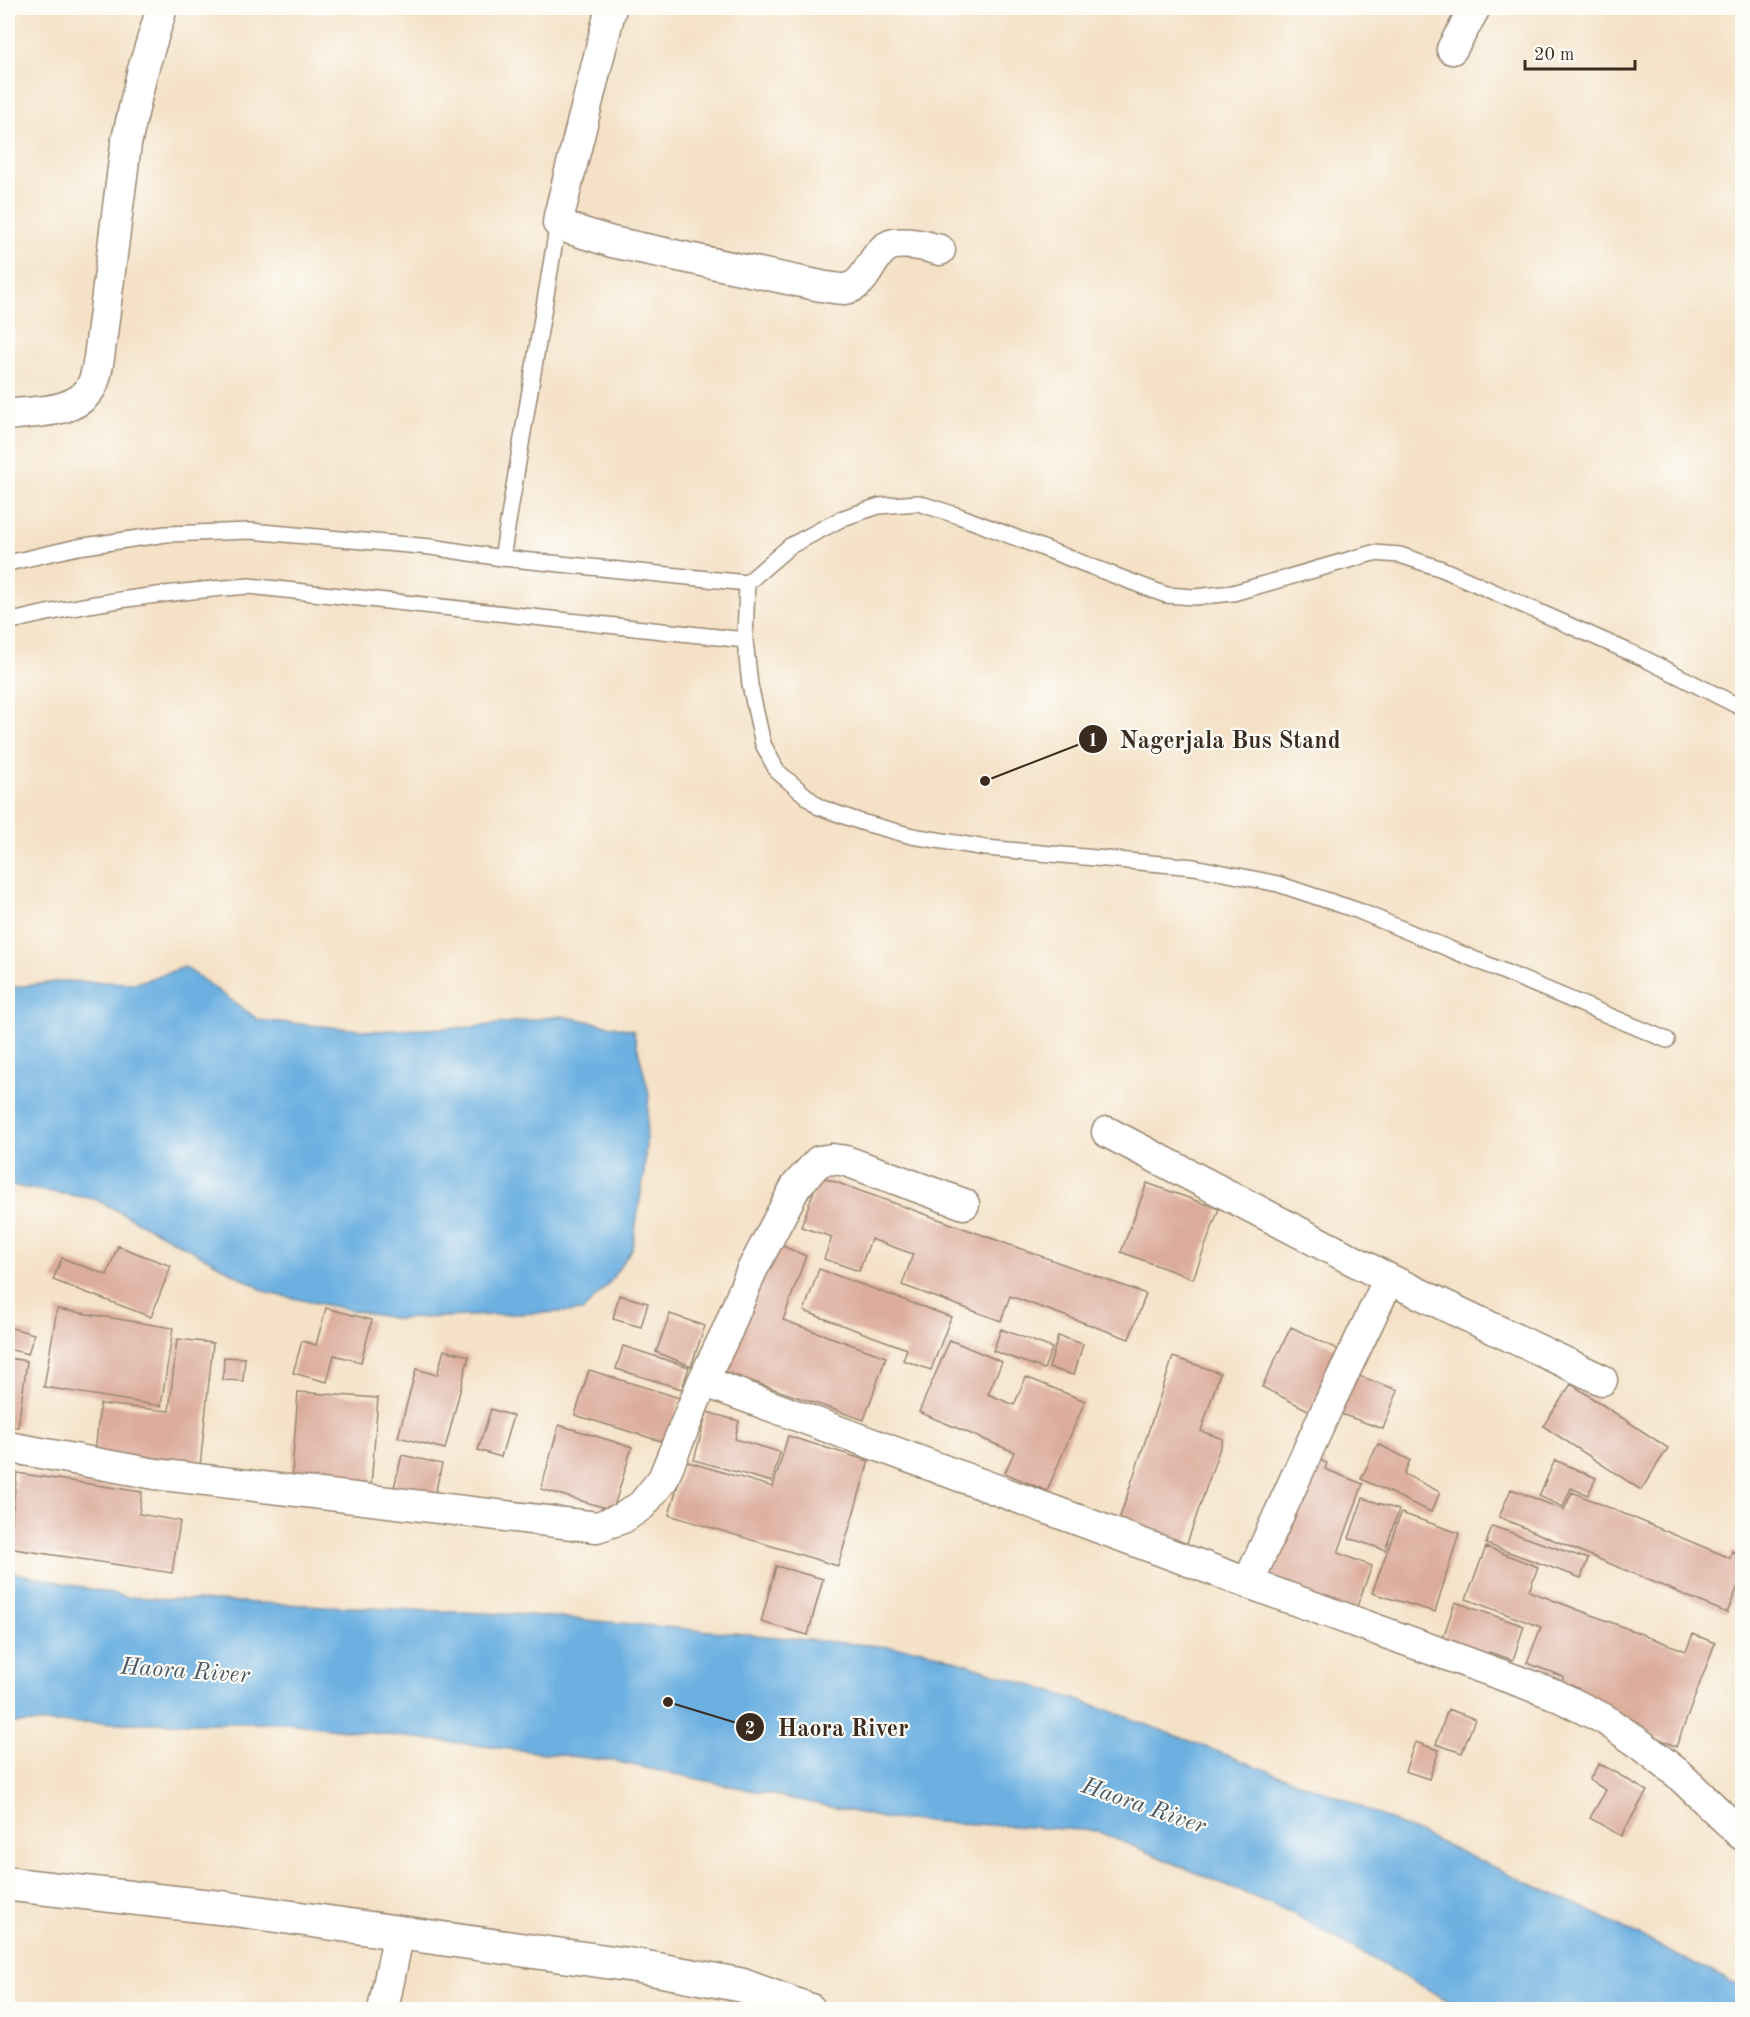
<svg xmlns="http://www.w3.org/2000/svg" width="1750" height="2017" viewBox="0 0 1750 2017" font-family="'Old Standard TT',serif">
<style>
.water{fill:#6cb0e1;stroke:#546d80;stroke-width:1.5}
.building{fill:#dcac9b}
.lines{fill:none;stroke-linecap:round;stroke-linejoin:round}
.service-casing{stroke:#988672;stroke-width:18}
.minor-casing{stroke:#988672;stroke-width:33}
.tertiary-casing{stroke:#988672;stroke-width:36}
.service{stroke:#fff;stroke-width:15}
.minor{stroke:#fff;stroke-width:30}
.tertiary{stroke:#fff;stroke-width:33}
.labels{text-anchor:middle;stroke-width:4.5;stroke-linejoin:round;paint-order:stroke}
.water-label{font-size:24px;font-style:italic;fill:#4c5962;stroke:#fdfcf7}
.leader{fill:none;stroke:#3b2a1e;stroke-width:2}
.callout-dot{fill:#3b2a1e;stroke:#fdfcf7;stroke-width:2}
.mark-label{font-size:18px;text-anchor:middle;font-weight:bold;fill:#fff}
.callout-label{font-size:24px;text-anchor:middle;font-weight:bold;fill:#3b2a1e;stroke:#fdfcf7;stroke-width:4.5;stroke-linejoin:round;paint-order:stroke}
</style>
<rect width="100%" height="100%" fill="#fdfcf7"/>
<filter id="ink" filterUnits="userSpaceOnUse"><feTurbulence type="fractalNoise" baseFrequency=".0167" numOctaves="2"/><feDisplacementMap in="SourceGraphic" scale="12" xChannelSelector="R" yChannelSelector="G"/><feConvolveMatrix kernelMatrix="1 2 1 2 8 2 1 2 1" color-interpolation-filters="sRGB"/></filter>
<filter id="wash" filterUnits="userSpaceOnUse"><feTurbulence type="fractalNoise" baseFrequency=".008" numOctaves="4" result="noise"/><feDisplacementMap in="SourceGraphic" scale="24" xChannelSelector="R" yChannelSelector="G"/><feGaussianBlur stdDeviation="1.35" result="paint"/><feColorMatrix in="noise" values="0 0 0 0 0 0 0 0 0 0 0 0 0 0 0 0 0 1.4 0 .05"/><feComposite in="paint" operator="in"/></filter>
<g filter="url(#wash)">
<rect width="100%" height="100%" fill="#f4e1c6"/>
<!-- water -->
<path class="water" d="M185,967L259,1020L373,1031L474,1027L561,1016L633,1030L649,1093L644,1175L632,1249L609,1283L583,1311L396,1319L268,1293L212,1261L95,1199L8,1185V988L63,981L136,983Z
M8,1571L127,1597L529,1615L924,1650L1105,1709L1346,1800L1586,1909L1742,1987V2009H1462L1290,1912L1097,1831L888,1819L613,1761L286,1723H8Z"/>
<g id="blocks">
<!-- building -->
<path class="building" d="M819,1176L1146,1294L1129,1339L1010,1296L1001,1321L902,1285L913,1254L871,1239L859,1271L824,1259L832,1237L801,1227Z
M1147,1183L1219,1209L1193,1279L1121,1252Z
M776,1243L806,1256L783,1320L886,1357L864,1420L717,1369Z
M118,1246L171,1266L151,1317L53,1280L62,1258L107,1275Z
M819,1269L951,1317L931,1370L903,1360L907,1349L804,1311Z
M619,1295L648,1303L641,1327L613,1319Z
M326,1308L372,1320L361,1362L334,1355L327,1382L293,1373L302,1341L316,1345Z
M57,1309L173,1328L161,1406L44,1387Z
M670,1314L705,1326L691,1366L656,1352Z
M8,1327L34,1334L28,1354L8,1349Z
M1291,1327L1339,1350L1310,1411L1262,1387Z
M1001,1329L1052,1348L1044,1369L993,1351Z
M1058,1336L1083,1344L1074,1375L1049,1368Z
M177,1339L213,1343L200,1466L95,1454L100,1404L169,1411Z
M950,1340L1002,1362L988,1394L1014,1405L1026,1377L1085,1401L1047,1491L1005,1473L1014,1452L919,1412Z
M623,1346L689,1367L682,1389L616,1369Z
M444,1350L469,1356L445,1449L398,1437L416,1369L437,1375Z
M224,1357L245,1358L243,1381L223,1380Z
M1173,1357L1220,1373L1201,1431L1223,1439L1184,1552L1116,1529Z
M8,1358L27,1361L18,1427L8,1426Z
M589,1370L680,1398L667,1443L575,1415Z
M1345,1371L1398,1390L1383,1429L1330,1410Z
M1571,1384L1668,1448L1641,1490L1543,1426Z
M298,1392L378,1398L371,1486L291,1485Z
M491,1409L513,1416L501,1457L478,1450Z
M707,1412L739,1421L735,1439L780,1452L772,1482L694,1460Z
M559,1425L632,1447L613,1510L541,1489Z
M788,1436L869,1461L838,1566L669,1515L685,1461L773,1487Z
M1378,1444L1410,1460L1404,1474L1440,1492L1431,1512L1361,1479Z
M402,1455L442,1464L434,1498L394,1487Z
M1310,1456L1327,1463L1325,1469L1363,1484L1338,1553L1372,1566L1353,1617L1254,1581Z
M1555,1460L1596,1478L1588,1495L1571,1488L1563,1507L1539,1496Z
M17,1473L142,1492L139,1514L180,1521L172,1573L8,1548Z
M1511,1489L1564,1510L1572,1492L1730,1558L1732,1551L1742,1555V1576L1727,1613L1499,1517Z
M1363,1498L1399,1510L1385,1550L1349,1538Z
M1401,1513L1459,1533L1435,1612L1372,1593Z
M1492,1526L1588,1559L1581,1578L1486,1544Z
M1486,1547L1538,1567L1529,1591L1686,1651L1693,1634L1715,1643L1676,1747L1559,1688L1564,1677L1527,1663L1541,1627L1466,1599Z
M776,1566L823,1579L808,1635L761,1622Z
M1455,1602L1524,1626L1513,1660L1489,1652L1484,1666L1439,1650Z
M1448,1709L1475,1719L1462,1753L1436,1744Z
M1415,1742L1439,1750L1429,1779L1405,1771Z
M1599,1763L1647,1791L1621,1836L1590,1818L1606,1790L1589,1780Z"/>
</g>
</g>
<g filter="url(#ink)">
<use href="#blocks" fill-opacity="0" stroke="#988672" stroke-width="1.5"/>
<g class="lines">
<!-- service casing -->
<g class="service-casing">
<path id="service" d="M502,558L558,223
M8,563L78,547L166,534L250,531L431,547L502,558L747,583
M8,622C87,602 168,592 249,586L745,640
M1667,1040L1359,911L1278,884L1194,867L986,848L912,836L861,822L819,807L777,771L763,744L750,685L745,640L747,583L790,546L843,518L879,506L918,503L959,516L1166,595L1194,597L1233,593L1373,553L1400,555L1442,569L1643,658L1742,708"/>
</g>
<!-- minor casing -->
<g class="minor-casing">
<path id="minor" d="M611,8L559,216L558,223L561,226L612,242L821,286C828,287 837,289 844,289C870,287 870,249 894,244C910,242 925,246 940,250
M1452,49L1475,8
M8,415C34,411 74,414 90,389C96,380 97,368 99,358L126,144L142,73L162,8
M1107,1132L1389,1279L1602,1380
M703,1381L1248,1583L1554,1694L1604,1719L1643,1746L1677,1773L1742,1835
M8,1447L155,1474L597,1527L623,1518L642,1505L663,1479L703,1381L728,1329L751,1272L796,1186L819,1161L832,1159L846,1161L964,1204
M1248,1583L1328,1406L1389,1279
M383,2010L399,1932"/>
</g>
<!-- tertiary casing -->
<g class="tertiary-casing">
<path id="tertiary" d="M8,1884L224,1908L638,1966L741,1985L809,2010"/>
</g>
<!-- service -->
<use href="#service" class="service"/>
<!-- minor -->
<use href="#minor" class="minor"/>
<!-- tertiary -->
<use href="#tertiary" class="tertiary"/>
</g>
</g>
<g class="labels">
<!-- water labels -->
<g class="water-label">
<text transform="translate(185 1670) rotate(4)" y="8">Haora River</text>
<text transform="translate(1144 1805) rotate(19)" y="8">Haora River</text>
</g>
</g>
<!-- callouts -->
<path class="leader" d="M985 781L1093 739M668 1702L750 1727"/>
<g class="callout-dot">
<circle cx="985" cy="781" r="6"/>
<circle cx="668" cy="1702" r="6"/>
<circle cx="1093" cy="739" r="15"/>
<circle cx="750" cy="1727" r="15"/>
</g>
<g class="mark-label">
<text x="1093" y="746">1</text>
<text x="750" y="1734">2</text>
</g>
<g class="callout-label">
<text x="1230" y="748">Nagerjala Bus Stand</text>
<text x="843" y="1736">Haora River</text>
</g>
<!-- margin -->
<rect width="1750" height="2017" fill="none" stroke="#fdfcf7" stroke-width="30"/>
<!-- scale -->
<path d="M1525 60v9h110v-9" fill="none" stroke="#3b2a1e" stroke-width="3"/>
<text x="1534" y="60" font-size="18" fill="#3b2a1e" stroke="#fdfcf7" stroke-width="4.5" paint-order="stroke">20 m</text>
</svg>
